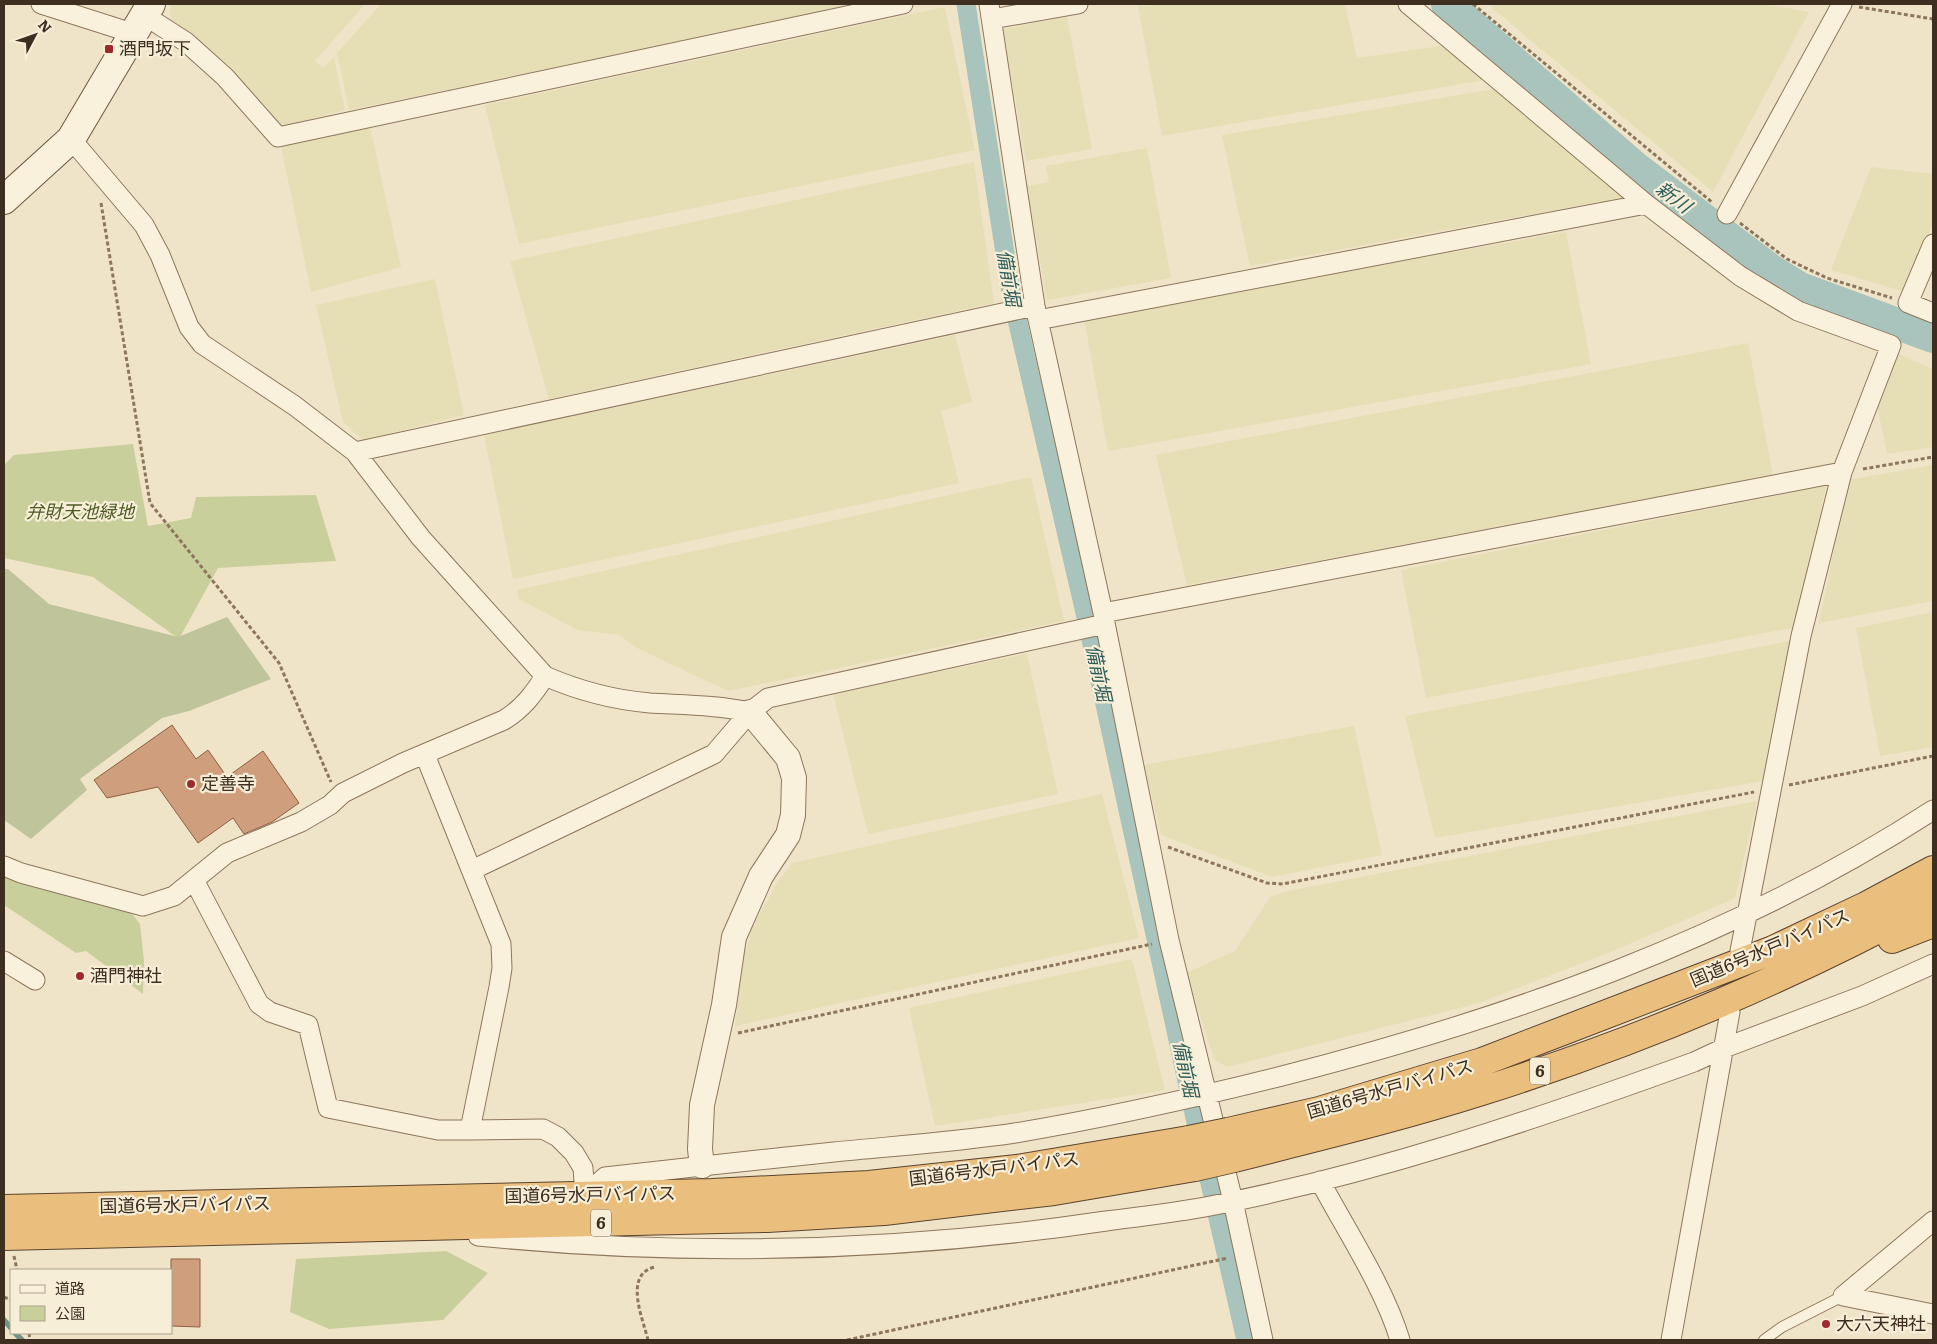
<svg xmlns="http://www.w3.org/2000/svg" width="1937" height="1344" viewBox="0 0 1937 1344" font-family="Literata,'Noto Sans JP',serif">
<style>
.farmland{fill:#e6deb5}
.green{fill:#c9cf9b}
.cemetery{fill:#bfc49a}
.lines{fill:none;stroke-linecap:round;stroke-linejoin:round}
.stream{stroke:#6f938a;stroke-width:5.5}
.canal{stroke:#a9c4bc;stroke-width:19}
.river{stroke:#a9c4bc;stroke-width:32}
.building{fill:#cf9f7d;stroke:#8d5f41}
.service-casing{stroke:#8d765c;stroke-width:12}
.minor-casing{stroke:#8d765c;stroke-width:21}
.tertiary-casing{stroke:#8d765c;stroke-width:26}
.secondary-casing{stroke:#6f573f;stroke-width:30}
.trunk-casing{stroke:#5b4430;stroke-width:30}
.path{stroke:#8d765c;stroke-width:3;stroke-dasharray:4 2.5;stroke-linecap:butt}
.service{stroke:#faf1dc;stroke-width:10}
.minor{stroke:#faf1dc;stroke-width:19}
.tertiary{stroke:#faf1dc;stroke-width:24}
.secondary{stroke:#faf1dc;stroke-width:28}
.trunk{stroke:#eabe7c;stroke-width:28}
.trunk-bridge-casing{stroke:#5b4430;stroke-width:30;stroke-linecap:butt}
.trunk-bridge{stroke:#eabe7c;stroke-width:28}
.poi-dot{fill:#9e2a2b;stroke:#f7eed8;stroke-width:2}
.labels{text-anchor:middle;stroke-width:4.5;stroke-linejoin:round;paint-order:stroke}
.shield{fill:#f7eed8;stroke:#756857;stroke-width:1}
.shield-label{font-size:16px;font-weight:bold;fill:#3d2e20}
.poi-label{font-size:18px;fill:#3d2e20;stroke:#f7eed8;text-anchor:start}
.park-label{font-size:18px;font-style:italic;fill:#4d5a26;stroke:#f7eed8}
.street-label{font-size:18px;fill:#3d2e20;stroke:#f7eed8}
.water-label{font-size:19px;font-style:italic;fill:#2f5d5a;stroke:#f7eed8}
</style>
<rect width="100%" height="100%" fill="#f0e4c8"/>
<!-- farmland -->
<path class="farmland" d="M172,4H365L315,61L323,68L334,57L345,110L280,127L229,65L171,22L170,8Z
M381,4H859L349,110L337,53Z
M1154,4H1345L1357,58L1447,45L1484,80L1162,136L1138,6Z
M1492,4H1765L1809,12L1713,192L1492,8Z
M945,7L975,150L519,244L485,105Z
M1067,17L1092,149L1026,161L1003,29Z
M1494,89L1626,197L1250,266L1222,135Z
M370,127L401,267L311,292L281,146Z
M1147,148L1171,278L1047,300L1027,186L1049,182L1046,166Z
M974,162L994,303L549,399L510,261Z
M1871,167L1933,174V223L1905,292L1831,270Z
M1566,232L1591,364L1108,451L1084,318Z
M435,279L464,415L363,440L343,422L316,305Z
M955,335L972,402L941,411L959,483L513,579L484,435Z
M1748,343L1773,475L1187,585L1156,455Z
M1894,352L1933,369V447L1887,454L1875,395Z
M1933,465V601L1819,623L1848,480Z
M1031,477L1064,621L728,691L637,648L619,635L578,630L519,599L517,590Z
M1826,486L1796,627L1426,698L1401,570Z
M1933,612V747L1880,756L1856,628Z
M1790,641L1763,781L1435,838L1405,716Z
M1027,654L1058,794L868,834L833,693Z
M1354,726L1382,855L1272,877L1161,835L1144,765Z
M1102,794L1139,938L735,1026L744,957L752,928L777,883L792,863Z
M1757,801L1735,898L1613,951L1479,1003L1227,1067L1214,1059L1186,973L1235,951L1270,897L1283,892Z
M1132,959L1165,1090L935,1126L909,1008Z"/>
<!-- green -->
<path class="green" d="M133,444L148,526L191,518L196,497L316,495L336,561L218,568L179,639L93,577L4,558V465L14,455Z
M4,877L25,885L130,911L140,924L144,961L143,994L86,951L76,953L4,905Z
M446,1251L488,1273L443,1320L329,1329L290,1312L296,1259Z"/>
<!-- cemetery -->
<path class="cemetery" d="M4,569H8L49,604L178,637L227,617L271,679L189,711L162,718L80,779L87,790L31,839L4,820Z"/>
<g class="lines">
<!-- stream -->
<path class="stream" d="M4,1320L11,1328
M15,1333L22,1340"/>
<!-- canal -->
<path class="canal" d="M966,4L1012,298L1086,617L1195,1118L1246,1340"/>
<!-- river -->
<path class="river" d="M1447,4L1636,168L1771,270L1800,288L1933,337"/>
</g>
<!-- building -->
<path class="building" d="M172,725L196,759L208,750L227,777L263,751L299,803L272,822L244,834L233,818L198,843L158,787L107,798L94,780Z
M171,1259H200V1327L171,1326Z"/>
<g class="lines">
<!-- service casing -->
<g class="service-casing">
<path id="service" d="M1764,1340L1782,1327L1843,1296"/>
</g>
<!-- minor casing -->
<g class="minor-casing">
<path id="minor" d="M41,4L132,33
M989,4L1035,306L1103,613L1169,940L1233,1201L1263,1340
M1408,4L1646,204L1740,276L1798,311L1891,345L1842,472L1801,636L1740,951
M144,15L186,42L225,77L278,137L903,4
M992,19L1078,4
M71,139L144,225L160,255L189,327L202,344L295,406L355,452L421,538L545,676C577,690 615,700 650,703C684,705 717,705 750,712
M1727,214L1842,4
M1933,244L1908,303L1933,313
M1038,320L1646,204
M355,452L1035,306
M1103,613L1842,472
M425,755L501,944L502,968L499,987L470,1130L543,1129L558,1137L574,1153L583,1168L585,1195
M4,866L21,873L143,906L174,896L227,853L301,822L330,805L343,793L403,763L504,720C522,709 533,695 545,676
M472,870L714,754L750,712L768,698L1105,624
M194,880L259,1004L270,1012L308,1025L328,1108L438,1130H470
M4,961L35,980
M1320,1181C1346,1230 1384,1287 1400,1340
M585,1195L605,1177C681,1168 758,1160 834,1152C895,1146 955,1142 1015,1133C1105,1118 1194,1098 1282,1076C1509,1018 1736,938 1933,810
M478,1236C687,1257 898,1252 1106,1221C1139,1217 1172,1213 1205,1207C1372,1175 1534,1120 1694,1062L1724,1048L1862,996L1933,964
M1843,1296L1933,1221
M1843,1296L1933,1314
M1671,1340L1730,1012"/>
</g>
<!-- tertiary casing -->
<g class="tertiary-casing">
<path id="tertiary" d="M702,1166L700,1149L702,1105L724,1005L734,937L761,876L788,835L793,815L794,778L788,758L750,712"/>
</g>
<!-- secondary casing -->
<g class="secondary-casing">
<path id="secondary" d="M4,200L71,139L151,4"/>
</g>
<!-- trunk casing -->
<g class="trunk-casing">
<path id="trunk" d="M1892,939L1933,923
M1228,1132L1319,1111L1482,1062L1773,950L1866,906L1933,870
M1234,1158C1317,1137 1400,1117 1482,1091C1637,1042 1790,978 1933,900
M4,1209L712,1193L869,1185L1017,1169L1189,1140
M4,1236L767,1218L884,1211L1054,1191L1195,1167"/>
</g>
<!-- path -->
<path class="path" d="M1473,4L1713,203
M1859,7L1933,19
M101,203L150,503L279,663L331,782
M1740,223L1787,259L1827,278L1892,298
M1863,469L1933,457
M1789,785L1933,756
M1168,847L1267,883L1283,884L1754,792
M738,1033L1152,944
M14,1256L17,1270
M4,1297L11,1300
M29,1333L30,1340
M648,1340C643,1319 623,1274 655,1267
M847,1340L1228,1258"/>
<!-- service -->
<use href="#service" class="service"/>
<!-- minor -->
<use href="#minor" class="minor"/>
<!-- tertiary -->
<use href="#tertiary" class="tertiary"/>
<!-- secondary -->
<use href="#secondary" class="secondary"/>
<!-- trunk -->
<use href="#trunk" class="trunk"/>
<!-- trunk-bridge casing -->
<g class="trunk-bridge-casing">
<path id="trunk-bridge" d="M1189,1140L1228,1132
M1195,1167L1234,1158"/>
</g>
<!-- trunk-bridge -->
<use href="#trunk-bridge" class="trunk-bridge"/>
</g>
<!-- markers -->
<g class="poi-dot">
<rect x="104" y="44" width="10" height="10" rx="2.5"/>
<circle cx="191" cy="784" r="5"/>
<circle cx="80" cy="976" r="5"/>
<circle cx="1826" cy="1324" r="5"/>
</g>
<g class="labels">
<!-- shield labels -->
<g class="shield">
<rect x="1530" y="1057.5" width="20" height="27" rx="4"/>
<rect x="591" y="1209.5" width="20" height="27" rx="4"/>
</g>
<g class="shield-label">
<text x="1540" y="1077">6</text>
<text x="601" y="1229">6</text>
</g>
<!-- poi labels -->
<g class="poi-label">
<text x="119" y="55">酒門坂下</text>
<text x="201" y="790">定善寺</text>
<text x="90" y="982">酒門神社</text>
<text x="1836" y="1330">大六天神社</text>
</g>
<!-- park labels -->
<g class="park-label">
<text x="80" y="518">弁財天池緑地</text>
</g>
<!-- street labels -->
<g class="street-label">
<text transform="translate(1770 948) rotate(-23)" y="6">国道6号水戸バイパス</text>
<text transform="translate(1390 1089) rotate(-16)" y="6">国道6号水戸バイパス</text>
<text transform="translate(994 1169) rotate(-7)" y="6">国道6号水戸バイパス</text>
<text transform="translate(590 1195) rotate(-1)" y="6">国道6号水戸バイパス</text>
<text transform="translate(185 1205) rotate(-1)" y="6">国道6号水戸バイパス</text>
</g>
<!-- water labels -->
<g class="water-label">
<text transform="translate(1674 197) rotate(37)" y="7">新川</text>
<text transform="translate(1009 278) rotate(80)" y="7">備前堀</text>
<text transform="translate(1099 673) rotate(78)" y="7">備前堀</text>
<text transform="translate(1186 1069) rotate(78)" y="7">備前堀</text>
</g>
</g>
<!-- border -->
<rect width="1937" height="1344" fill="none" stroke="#3d2e20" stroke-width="10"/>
<!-- legend -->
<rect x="10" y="1269" width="162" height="65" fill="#f7eed8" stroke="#ada18e"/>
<rect x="20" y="1285" width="25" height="8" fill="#faf1dc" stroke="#ada18e"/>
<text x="55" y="1294" font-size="15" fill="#3d2e20">道路</text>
<rect x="20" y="1306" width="25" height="15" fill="#c9cf9b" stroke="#ada18e"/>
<text x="55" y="1319" font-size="15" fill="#3d2e20">公園</text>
<!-- north arrow -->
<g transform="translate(35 35) rotate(49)" stroke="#f7eed8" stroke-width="4" paint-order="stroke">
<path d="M0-4L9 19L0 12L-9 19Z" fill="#3d2e20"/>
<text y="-8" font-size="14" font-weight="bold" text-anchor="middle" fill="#3d2e20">N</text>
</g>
</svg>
